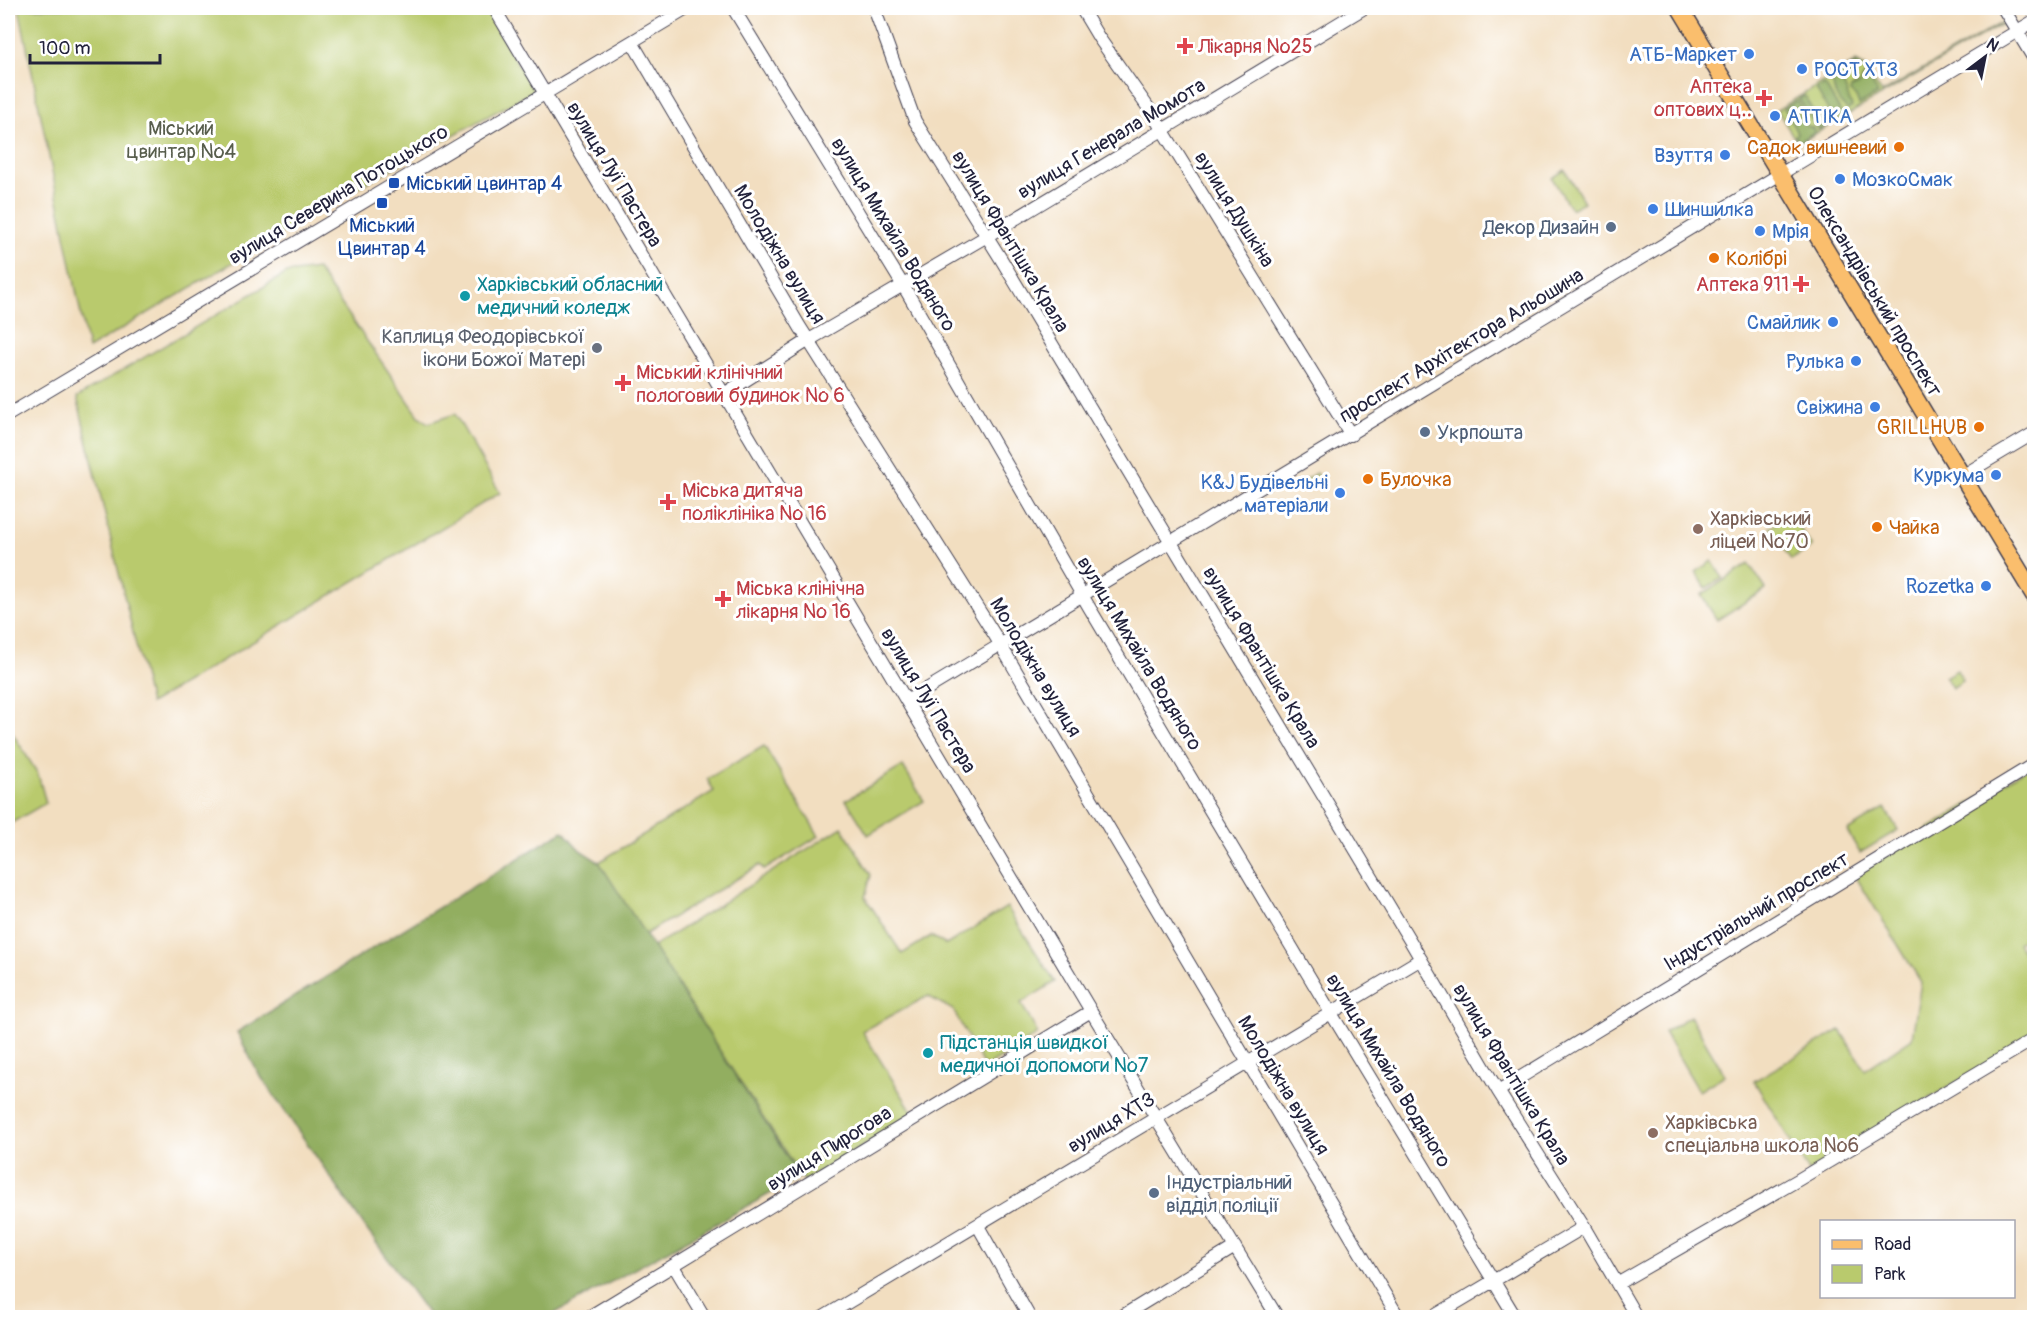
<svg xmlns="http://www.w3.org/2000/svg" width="2042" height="1325" viewBox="0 0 2042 1325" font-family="Pangolin,sans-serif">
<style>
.green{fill:#b9ca6d;stroke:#6e7654;stroke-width:1.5}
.forest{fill:#92ae60;stroke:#5a684e;stroke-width:1.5}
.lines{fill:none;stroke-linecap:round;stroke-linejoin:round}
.minor-casing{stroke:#413e4f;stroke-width:14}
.major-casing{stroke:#413e4f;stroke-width:19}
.minor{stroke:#fff;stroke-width:12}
.major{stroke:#fabe6d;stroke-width:16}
.health-dot{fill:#e0444e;stroke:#fff;stroke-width:2}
.shop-dot{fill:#3f7fe0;stroke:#fff;stroke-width:2}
.food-dot{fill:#e8710a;stroke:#fff;stroke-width:2}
.transit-dot{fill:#1a4fb4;stroke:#fff;stroke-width:2}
.service-dot{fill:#5c6f8a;stroke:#fff;stroke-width:2}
.culture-dot{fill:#0f9aa8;stroke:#fff;stroke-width:2}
.worship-dot{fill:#6b7280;stroke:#fff;stroke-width:2}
.education-dot{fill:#8d6e63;stroke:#fff;stroke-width:2}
.labels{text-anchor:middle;stroke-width:6;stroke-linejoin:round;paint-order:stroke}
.health-label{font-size:20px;fill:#be3a42;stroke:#fff;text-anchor:start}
.shop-label{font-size:20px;fill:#366cbe;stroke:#fff;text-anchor:end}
.park-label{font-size:20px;fill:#575d4c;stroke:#fff}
.street-label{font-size:20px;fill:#22223b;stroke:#fff}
.food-label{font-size:20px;fill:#c56008;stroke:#fff;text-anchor:start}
.transit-label{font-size:20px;fill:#164399;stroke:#fff;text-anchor:start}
.service-label{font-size:20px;fill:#4e5e75;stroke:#fff;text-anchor:start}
.culture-label{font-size:20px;fill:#0d838f;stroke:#fff;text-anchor:start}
.worship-label{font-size:20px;fill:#5b616d;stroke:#fff;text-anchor:end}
.education-label{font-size:20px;fill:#785e54;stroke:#fff;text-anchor:start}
</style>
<rect width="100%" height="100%" fill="#fff"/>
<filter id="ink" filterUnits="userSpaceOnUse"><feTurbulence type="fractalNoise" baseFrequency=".0167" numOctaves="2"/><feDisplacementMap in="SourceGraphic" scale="12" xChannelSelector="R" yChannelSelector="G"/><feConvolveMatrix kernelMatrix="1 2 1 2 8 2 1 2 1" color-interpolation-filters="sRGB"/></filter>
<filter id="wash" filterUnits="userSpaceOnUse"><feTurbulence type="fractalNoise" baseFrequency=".008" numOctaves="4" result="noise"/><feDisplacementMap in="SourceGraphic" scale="24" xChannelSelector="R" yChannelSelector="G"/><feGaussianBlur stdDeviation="1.35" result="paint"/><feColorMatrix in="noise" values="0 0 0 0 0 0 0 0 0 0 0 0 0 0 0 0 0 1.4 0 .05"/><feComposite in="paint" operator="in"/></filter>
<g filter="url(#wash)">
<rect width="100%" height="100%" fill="#f2dec0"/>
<!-- green -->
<path class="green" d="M19,8H485L534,91L371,180L88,349Z
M2003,22L2004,23L1798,144L1777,110L1856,62L1865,68L1882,93Z
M1565,170L1584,202L1571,209L1552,178Z
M317,269L419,416L428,423L455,414L500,493L150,704L77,397L287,273Z
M1316,473L1320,480L1303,490L1299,483Z
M1791,514L1812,547L1791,560L1770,527Z
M1712,561L1723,578L1706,588L1696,572Z
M1749,564L1766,589L1717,620L1701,595Z
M1957,670L1963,681L1952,688L1945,677Z
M8,726L38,774L46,803L8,825Z
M764,746L819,836L764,870L760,865L644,935L599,862L714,791L707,779Z
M2034,764V932L2018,943L2034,970V1035L1809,1172L1754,1081L1840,1030L1865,1070L1912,1038L1921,982L1854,874Z
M903,766L924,801L868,835L846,800Z
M1885,808L1898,830L1860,853L1847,831Z
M842,827L871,875L865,897L902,954L931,936L946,945L1007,907L1055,982L1021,1003L1038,1034L985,1068L953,1010L928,996L862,1031L915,1116L804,1181L653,947Z
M1690,1016L1725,1075L1699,1091L1664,1032Z"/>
<!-- forest -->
<path class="forest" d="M1856,64L1862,68L1861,70C1853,73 1845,76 1844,85L1852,107L1848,110C1838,103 1832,91 1833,78Z
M1866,73L1878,94L1859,105L1856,97L1850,92L1851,88L1859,85Z
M1825,85L1842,114L1818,130L1799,99L1804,96L1807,98L1816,117L1820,118L1827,114L1828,110L1816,89Z
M1797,101L1800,107L1795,112L1803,118L1807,126L1813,128L1815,132L1798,142L1795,136L1797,133L1784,108Z
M563,831L580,850L599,862L800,1177L548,1317H430L367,1230L257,1071L237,1032Z"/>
</g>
<g filter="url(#ink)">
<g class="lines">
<!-- minor casing -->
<g class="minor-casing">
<path id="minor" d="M494,8L1091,1011L1278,1318
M733,8L907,292L1089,607L1331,1013L1516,1318
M874,8L915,121L1001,259L1412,944L1498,1091L1584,1227L1637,1318
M1081,8L1099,38L1152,113L1351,435
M2003,8L2034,59
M632,42L800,327L994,634L1399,1318
M724,394L809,340L987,236L1364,8
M8,415L688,8
M1962,476L2034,433
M907,701L2034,21
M1498,1091L2034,764
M978,1226L1030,1318
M674,1266L705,1318
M1617,1284L1798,1180L2034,1039
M587,1318L1091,1011
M822,1318L1421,959
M1119,1318L1235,1247
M1431,1318L1584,1227"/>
</g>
<!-- major casing -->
<g class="major-casing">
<path id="major" d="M1680,8L2034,595"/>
</g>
<!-- minor -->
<use href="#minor" class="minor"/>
<!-- major -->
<use href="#major" class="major"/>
</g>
</g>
<!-- markers -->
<g class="health-dot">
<path d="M1182 37h6v6h6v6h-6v6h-6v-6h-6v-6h6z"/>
<path d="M1761 89h6v6h6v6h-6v6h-6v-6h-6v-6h6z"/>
<path d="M1798 275h6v6h6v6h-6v6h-6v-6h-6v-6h6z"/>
<path d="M620 374h6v6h6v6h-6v6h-6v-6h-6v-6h6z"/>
<path d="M665 493h6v6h6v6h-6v6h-6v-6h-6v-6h6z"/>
<path d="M720 590h6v6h6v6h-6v6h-6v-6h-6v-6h6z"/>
</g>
<g class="shop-dot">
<circle cx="1749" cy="54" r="6"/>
<circle cx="1802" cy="69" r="6"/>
<circle cx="1775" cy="116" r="6"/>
<circle cx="1725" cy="155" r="6"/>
<circle cx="1840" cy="179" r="6"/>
<circle cx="1653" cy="209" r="6"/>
<circle cx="1760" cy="231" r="6"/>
<circle cx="1833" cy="322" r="6"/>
<circle cx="1856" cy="361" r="6"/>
<circle cx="1875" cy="407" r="6"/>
<circle cx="1996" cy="475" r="6"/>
<circle cx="1340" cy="493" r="6"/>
<circle cx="1986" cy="586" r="6"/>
</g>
<g class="food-dot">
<circle cx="1899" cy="147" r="6"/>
<circle cx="1714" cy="258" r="6"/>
<circle cx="1979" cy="427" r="6"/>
<circle cx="1368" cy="479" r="6"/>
<circle cx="1877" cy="527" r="6"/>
</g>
<g class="transit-dot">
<rect x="388" y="177" width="12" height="12" rx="3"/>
<rect x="376" y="197" width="12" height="12" rx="3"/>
</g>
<g class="service-dot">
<circle cx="1611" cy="227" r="6"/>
<circle cx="1425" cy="432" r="6"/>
<circle cx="1154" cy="1193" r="6"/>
</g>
<g class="culture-dot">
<circle cx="465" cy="296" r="6"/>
<circle cx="928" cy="1053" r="6"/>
</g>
<circle class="worship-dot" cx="597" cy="348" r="6"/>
<g class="education-dot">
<circle cx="1698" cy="529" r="6"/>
<circle cx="1653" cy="1133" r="6"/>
</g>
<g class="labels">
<!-- health labels -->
<g class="health-label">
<text x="1198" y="53">Лікарня №25</text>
<text x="1752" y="93" text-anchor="end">Аптека<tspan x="1752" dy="23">оптових ц‥</tspan></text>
<text x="1789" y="291" text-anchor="end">Аптека 911</text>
<text x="636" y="379">Міський клінічний<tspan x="636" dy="23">пологовий будинок № 6</tspan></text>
<text x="682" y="497">Міська дитяча<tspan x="682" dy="23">поліклініка № 16</tspan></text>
<text x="736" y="595">Міська клінічна<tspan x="736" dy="23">лікарня № 16</tspan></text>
</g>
<!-- shop labels -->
<g class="shop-label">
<text x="1737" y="61">АТБ-Маркет</text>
<text x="1814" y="76" text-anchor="start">РОСТ ХТЗ</text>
<text x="1787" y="123" text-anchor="start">АТТІКА</text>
<text x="1713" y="162">Взуття</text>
<text x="1852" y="186" text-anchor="start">МозкоСмак</text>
<text x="1665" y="216" text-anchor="start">Шиншилка</text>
<text x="1772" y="238" text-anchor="start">Мрiя</text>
<text x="1821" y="329">Смайлик</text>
<text x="1844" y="368">Рулька</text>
<text x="1863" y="414">Свіжина</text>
<text x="1984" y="482">Куркума</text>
<text x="1328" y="489">K&amp;J Будівельні<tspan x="1328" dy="23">матеріали</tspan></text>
<text x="1974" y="593">Rozetka</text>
</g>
<!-- park labels -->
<g class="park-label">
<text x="181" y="135">Міський<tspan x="181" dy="23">цвинтар №4</tspan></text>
</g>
<!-- street labels -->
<g class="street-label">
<text transform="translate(1111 138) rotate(-31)" y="7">вулиця Генерала Момота</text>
<text transform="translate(615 174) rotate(59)" y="7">вулиця Луї Пастера</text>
<text transform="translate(338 194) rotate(-31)" y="7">вулиця Северина Потоцького</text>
<text transform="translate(1235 209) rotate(58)" y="7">вулиця Душкіна</text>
<text transform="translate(894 234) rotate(59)" y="7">вулиця Михайла Водяного</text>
<text transform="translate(1011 241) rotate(59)" y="7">вулиця Франтішка Крала</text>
<text transform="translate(780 254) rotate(59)" y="7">Молодіжна вулиця</text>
<text transform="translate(1875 291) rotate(59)" y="7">Олександрівський проспект</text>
<text transform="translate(1461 345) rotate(-31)" y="7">проспект Архітектора Альошина</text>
<text transform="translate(1140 653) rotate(59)" y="7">вулиця Михайла Водяного</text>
<text transform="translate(1262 657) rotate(59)" y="7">вулиця Франтішка Крала</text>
<text transform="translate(1036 667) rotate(59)" y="7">Молодіжна вулиця</text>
<text transform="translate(929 700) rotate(59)" y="7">вулиця Луї Пастера</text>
<text transform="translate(1756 911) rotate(-31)" y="7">Індустріальний проспект</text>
<text transform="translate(1389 1070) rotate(59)" y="7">вулиця Михайла Водяного</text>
<text transform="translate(1512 1074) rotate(59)" y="7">вулиця Франтішка Крала</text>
<text transform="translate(1284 1085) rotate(59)" y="7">Молодіжна вулиця</text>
<text transform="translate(1111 1122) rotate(-31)" y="7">вулиця ХТЗ</text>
<text transform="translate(829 1148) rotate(-32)" y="7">вулиця Пирогова</text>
</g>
<!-- food labels -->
<g class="food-label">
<text x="1887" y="154" text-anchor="end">Садок вишневий</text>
<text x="1726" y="265">Колібрі</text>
<text x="1967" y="434" text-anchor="end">GRILLHUB</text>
<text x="1380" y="486">Булочка</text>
<text x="1889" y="534">Чайка</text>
</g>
<!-- transit labels -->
<g class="transit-label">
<text x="406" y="190">Міський цвинтар 4</text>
<text x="382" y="232" text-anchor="middle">Міський<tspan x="382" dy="23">Цвинтар 4</tspan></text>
</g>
<!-- service labels -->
<g class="service-label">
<text x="1599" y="234" text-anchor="end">Декор Дизайн</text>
<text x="1437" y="439">Укрпошта</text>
<text x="1166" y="1189">Індустріальний<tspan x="1166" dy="23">відділ поліції</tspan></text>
</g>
<!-- culture labels -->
<g class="culture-label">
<text x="477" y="291">Харківський обласний<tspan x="477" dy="23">медичний коледж</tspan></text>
<text x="940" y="1049">Підстанція швидкої<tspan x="940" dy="23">медичної допомоги №7</tspan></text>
</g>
<!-- worship labels -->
<g class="worship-label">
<text x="585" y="343">Каплиця Феодорівської<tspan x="585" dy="23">ікони Божої Матері</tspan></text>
</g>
<!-- education labels -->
<g class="education-label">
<text x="1710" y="525">Харківський<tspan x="1710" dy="23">ліцей №70</tspan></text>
<text x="1665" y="1129">Харківська<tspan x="1665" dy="23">спеціальна школа №6</tspan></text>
</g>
</g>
<!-- margin -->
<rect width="2042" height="1325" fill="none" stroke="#fff" stroke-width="30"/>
<!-- legend -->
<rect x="1820" y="1220" width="195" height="78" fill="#ffffff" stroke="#a7a7b1" stroke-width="1.5"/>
<rect x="1832" y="1240" width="30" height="9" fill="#fabe6d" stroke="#a7a7b1" stroke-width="1.5"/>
<text x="1874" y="1250" font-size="18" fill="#22223b">Road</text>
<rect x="1832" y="1265" width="30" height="18" fill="#b9ca6d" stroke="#a7a7b1" stroke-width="1.5"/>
<text x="1874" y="1280" font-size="18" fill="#22223b">Park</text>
<!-- north arrow -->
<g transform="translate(1985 57) rotate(32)" stroke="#ffffff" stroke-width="4.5" paint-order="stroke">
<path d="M0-4.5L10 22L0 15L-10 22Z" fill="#22223b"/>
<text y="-9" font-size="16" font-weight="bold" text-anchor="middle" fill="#22223b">N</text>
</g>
<!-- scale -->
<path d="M30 54v9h130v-9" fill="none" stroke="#22223b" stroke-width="3"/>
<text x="39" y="54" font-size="18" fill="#22223b" stroke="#ffffff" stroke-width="4.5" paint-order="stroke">100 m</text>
</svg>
